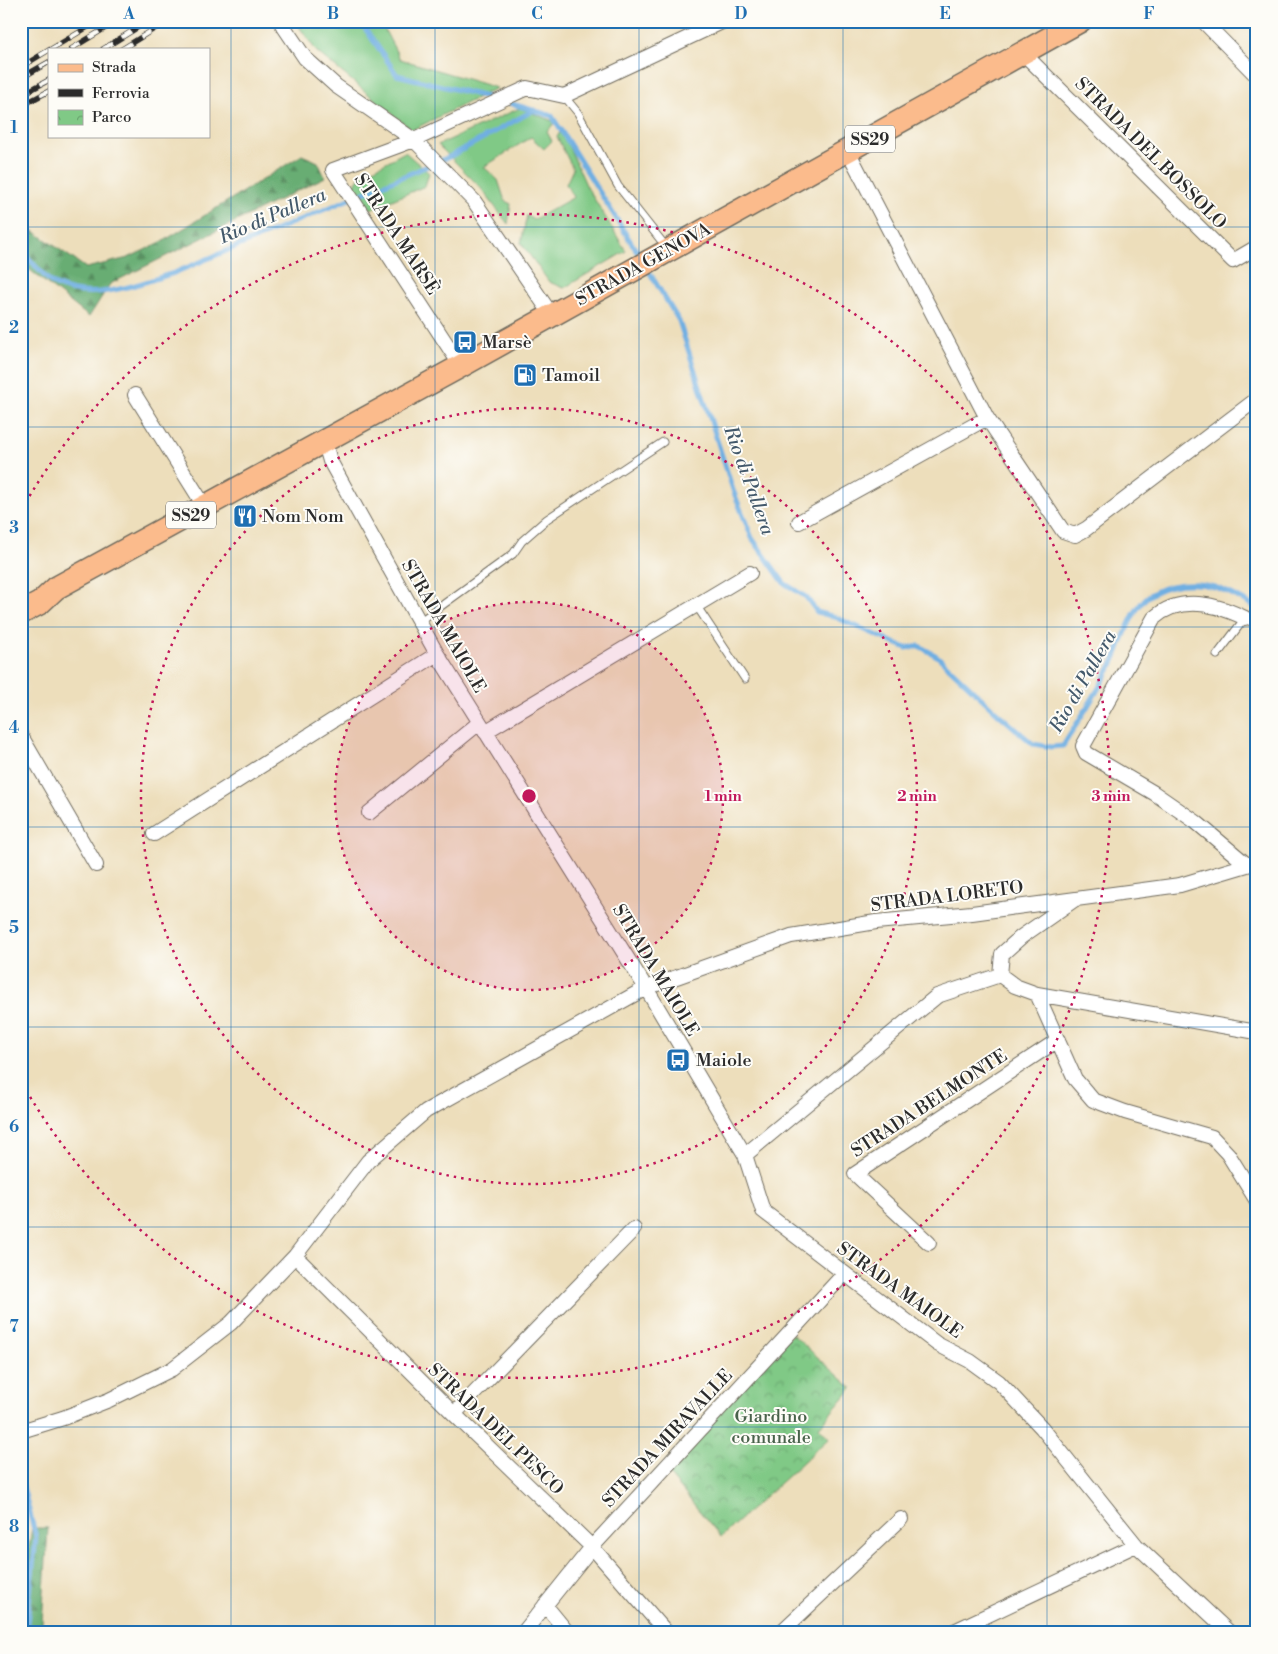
<svg xmlns="http://www.w3.org/2000/svg" width="1278" height="1654" viewBox="0 0 1278 1654" font-family="'Libre Bodoni',serif">
<style>
.green{fill:#80c986;stroke:#567a58}
.forest{fill:url(#forest-firs);stroke:#4a6c4f}
.park{fill:url(#park-crowns);stroke:#567a58}
.lines{fill:none;stroke-linecap:round;stroke-linejoin:round}
.stream{stroke:#6fafe2;stroke-width:5}
.lane-casing{stroke:#6f6a5d;stroke-width:9}
.street-casing{stroke:#6f6a5d;stroke-width:16}
.primary-casing{stroke:#6f6a5d;stroke-width:25}
.lane{stroke:#fff;stroke-width:7}
.street{stroke:#fff;stroke-width:14}
.primary{stroke:#fbbb8c;stroke-width:22}
.rail-casing{stroke:#2b2b2b;stroke-width:5.5}
.rail{stroke:#fdfcf7;stroke-width:4;stroke-dasharray:11;stroke-linecap:butt}
.grid{fill:none;stroke:#1f6fb2;stroke-width:1;stroke-opacity:0.55}
.ring{fill:none;stroke:#c2185b;stroke-width:2.5;stroke-dasharray:2.5 5}
.labels{text-anchor:middle;stroke-width:4;stroke-linejoin:round;paint-order:stroke}
.shield{fill:#fdfcf7;stroke:#6a6a68;stroke-width:1}
.shield-label{font-size:16px;font-weight:bold;fill:#2b2b2b}
.street-label{font-size:18px;fill:#2b2b2b;stroke:#fdfcf7}
.poi-label{font-size:18px;fill:#2b2b2b;stroke:#fdfcf7;text-anchor:start}
.park-label{font-size:18px;fill:#49624b;stroke:#fdfcf7}
.water-label{font-size:19px;font-style:italic;fill:#43596b;stroke:#fdfcf7}
.centre{fill:#c2185b;stroke:#fdfcf7;stroke-width:2.5}
.ring-label{font-size:15px;text-anchor:middle;font-weight:bold;fill:#c2185b;stroke:#fdfcf7;stroke-width:4;stroke-linejoin:round;paint-order:stroke}
.neatline{fill:none;stroke:#1f6fb2;stroke-width:2}
.grid-label{font-size:16px;text-anchor:middle;font-weight:bold;fill:#1f6fb2}
</style>
<defs>
<pattern id="forest-firs" width="22" height="20" patternUnits="userSpaceOnUse" patternTransform="scale(1.25)"><rect width="22" height="20" fill="#68ad73"/><path d="M5 1l3.5 6h-7zM16 11l3.5 6h-7z" fill="#568d5f"/></pattern>
<pattern id="park-crowns" width="20" height="18" patternUnits="userSpaceOnUse" patternTransform="scale(1.25)"><rect width="20" height="18" fill="#80c986"/><path d="M2 6a3 3 0 1 1 6 0M12 15a3 3 0 1 1 6 0" fill="none" stroke="#69a36e"/></pattern>
</defs>
<rect width="100%" height="100%" fill="#fdfcf7"/>
<filter id="ink" filterUnits="userSpaceOnUse"><feTurbulence type="fractalNoise" baseFrequency=".02" numOctaves="2"/><feDisplacementMap in="SourceGraphic" scale="10" xChannelSelector="R" yChannelSelector="G"/><feConvolveMatrix kernelMatrix="1 2 1 2 8 2 1 2 1" color-interpolation-filters="sRGB"/></filter>
<filter id="wash" filterUnits="userSpaceOnUse"><feTurbulence type="fractalNoise" baseFrequency=".0096" numOctaves="4" result="noise"/><feDisplacementMap in="SourceGraphic" scale="20" xChannelSelector="R" yChannelSelector="G"/><feGaussianBlur stdDeviation="1.12" result="paint"/><feColorMatrix in="noise" values="0 0 0 0 0 0 0 0 0 0 0 0 0 0 0 0 0 1.4 0 .05"/><feComposite in="paint" operator="in"/></filter>
<g filter="url(#wash)">
<rect width="100%" height="100%" fill="#eddebb"/>
<!-- green -->
<path class="green" d="M295,21H380L400,59L497,88L412,130L317,52Z
M520,108L555,122L547,132L552,141L544,149L531,137L484,167L498,180L505,201L511,204L508,224L480,187L438,145Z
M560,132L567,142L587,187L626,251L564,288L549,282L521,243L527,215L533,220L574,197L566,184L573,169L557,137Z
M405,152L429,173L425,186L371,209L353,187L360,176Z"/>
<!-- forest -->
<path class="forest" d="M302,155L318,162L325,177L110,284L89,317L21,263V222L86,268L128,258L165,240Z
M32,1528H48L42,1624L40,1633H21V1591Z"/>
<!-- park -->
<path class="park" d="M792,1334L852,1388L819,1427L829,1438L721,1537L666,1471Z"/>
<g class="lines">
<!-- stream -->
<path class="stream" d="M360,21L397,75L495,99
M506,102L552,116L641,258
M21,251C33,260 41,276 54,284C91,304 137,284 174,273L449,157L534,110
M648,270L679,321L733,490L752,538L784,583L806,597L817,612L835,617L906,648L919,646L937,656L994,710L1033,744L1051,747L1063,746C1080,718 1099,690 1114,661C1123,641 1129,616 1145,599C1151,593 1163,588 1171,586C1207,578 1227,591 1257,608
M21,1479L36,1537L26,1633"/>
</g>
</g>
<g filter="url(#ink)">
<g class="lines">
<!-- lane casing -->
<g class="lane-casing">
<path id="lane" d="M564,96L578,113L618,186L667,248
M696,605L745,679
M419,622L513,554L522,541L547,519L663,442
M1217,655L1245,618L1257,626"/>
</g>
<!-- street casing -->
<g class="street-casing">
<path id="street" d="M280,21L305,58L336,86L414,140L474,201L551,314
M1203,21L1257,76
M1023,53L1233,261L1257,247
M848,151L987,418L1063,531L1075,535L1086,529L1257,399
M461,366L333,170L414,140L527,88L564,96L724,21
M135,395L205,507
M324,440L330,461L437,654L646,988L745,1155L763,1211L937,1344L970,1361L999,1382L1042,1428L1136,1545L1230,1633
M799,522L987,418
M1245,618C1216,604 1180,595 1154,618L1083,746L1086,753L1154,793L1196,822L1246,864
M485,732L750,573
M21,736L96,865
M369,813L479,723
M154,834L437,654
M1000,975L1015,986L1037,994L1257,1032
M1037,994L1075,1079L1093,1100L1125,1112L1212,1137L1228,1154L1257,1201
M745,1155L937,996L1000,975L1002,954L1021,937L1074,900
M929,1243L855,1174L1058,1040
M295,1256L454,1414L592,1547L667,1633
M454,1414L634,1229
M21,1431L63,1418L109,1400L172,1369L231,1323L295,1256L368,1161L426,1111L646,988L791,936L876,922L972,913L1180,885L1257,862
M545,1605L568,1633
M523,1633L592,1547L844,1274
M780,1633L901,1519
M950,1633L1136,1545"/>
</g>
<!-- primary casing -->
<g class="primary-casing">
<path id="primary" d="M21,613L40,603L56,588L461,366L1080,21"/>
</g>
<!-- lane -->
<use href="#lane" class="lane"/>
<!-- street -->
<use href="#street" class="street"/>
<!-- primary -->
<use href="#primary" class="primary"/>
<!-- rail casing -->
<g class="rail-casing">
<path id="rail" d="M51,49L98,21
M71,49L117,21
M103,49L148,21
M122,49L167,21
M21,67L49,50
M21,78L49,62
M21,95L49,80
M21,106L49,91"/>
</g>
<!-- rail -->
<use href="#rail" class="rail"/>
</g>
</g>
<!-- grid -->
<path class="grid" d="M231,21V1633M435,21V1633M639,21V1633M843,21V1633M1047,21V1633M21,227H1257M21,427H1257M21,627H1257M21,827H1257M21,1027H1257M21,1227H1257M21,1427H1257"/>
<!-- distance rings -->
<circle cx="529" cy="796" r="194" fill="#c2185b" fill-opacity=".12"/>
<g class="ring">
<circle cx="529" cy="796" r="194"/>
<circle cx="529" cy="796" r="388"/>
<path d="M22 509A582 582 0 1 1 22 1083"/>
</g>
<!-- icons -->
<defs>
<g id="bus-square" transform="scale(1.25)"><rect x="-9" y="-9" width="18" height="18" rx="4" fill="#1f6fb2" stroke="#fdfcf7"/><path d="M-5-6H5V4H4V6H2V4H-2V6H-4V4H-5ZM-3.5-4V0h7V-4ZM-3.5 1.2v1.5H-2V1.2ZM2 1.2v1.5H3.5V1.2Z" fill="#fff"/></g>
<g id="fuel-square" transform="scale(1.25)"><rect x="-9" y="-9" width="18" height="18" rx="4" fill="#1f6fb2" stroke="#fdfcf7"/><path d="M-5.5-6h7V0h2V4h1.3V-2.5L3-4.5l.8-.8L6-3V5H2.5V1h-1V6h-7ZM-4.2-4.7v3.2H.2V-4.7Z" fill="#fff"/></g>
<g id="restaurant-square" transform="scale(1.25)"><rect x="-9" y="-9" width="18" height="18" rx="4" fill="#1f6fb2" stroke="#fdfcf7"/><path d="M-5-6h1v4h1v-4h1v4h1v-4h1v5L-1.5 .5V6h-2V.5L-5-1ZM5-6V6H3V1.5H1.5Q1.5-4 5-6Z" fill="#fff"/></g>
</defs>
<g fill-rule="evenodd">
<use href="#bus-square" x="465" y="342"/>
<use href="#fuel-square" x="525" y="375"/>
<use href="#restaurant-square" x="245" y="516"/>
<use href="#bus-square" x="678" y="1060"/>
</g>
<g class="labels">
<!-- shield labels -->
<g class="shield">
<rect x="845" y="125.5" width="50" height="27" rx="4"/>
<rect x="166" y="501.5" width="50" height="27" rx="4"/>
</g>
<g class="shield-label">
<text x="870" y="145">SS29</text>
<text x="191" y="521">SS29</text>
</g>
<!-- street labels -->
<g class="street-label">
<text transform="translate(1151 153) rotate(45)" y="6">STRADA DEL BOSSOLO</text>
<text transform="translate(397 234) rotate(57)" y="6">STRADA MARSÈ</text>
<text transform="translate(643 264) rotate(-29)" y="6">STRADA GENOVA</text>
<text transform="translate(444 626) rotate(60)" y="6">STRADA MAIOLE</text>
<text transform="translate(947 896) rotate(-7)" y="6">STRADA LORETO</text>
<text transform="translate(656 970) rotate(59)" y="6">STRADA MAIOLE</text>
<text transform="translate(929 1103) rotate(-33)" y="6">STRADA BELMONTE</text>
<text transform="translate(900 1290) rotate(36)" y="6">STRADA MAIOLE</text>
<text transform="translate(496 1429) rotate(44)" y="6">STRADA DEL PESCO</text>
<text transform="translate(667 1438) rotate(-47)" y="6">STRADA MIRAVALLE</text>
</g>
<!-- poi labels -->
<g class="poi-label">
<text x="482" y="348">Marsè</text>
<text x="542" y="381">Tamoil</text>
<text x="262" y="522">Nom Nom</text>
<text x="696" y="1066">Maiole</text>
</g>
<!-- park labels -->
<g class="park-label">
<text x="771" y="1422">Giardino<tspan x="771" dy="21">comunale</tspan></text>
</g>
<!-- water labels -->
<g class="water-label">
<text transform="translate(272 215) rotate(-23)" y="7">Rio di Pallera</text>
<text transform="translate(750 480) rotate(70)" y="7">Rio di Pallera</text>
<text transform="translate(1082 681) rotate(-60)" y="7">Rio di Pallera</text>
</g>
</g>
<circle cx="529" cy="796" r="8" class="centre"/>
<g class="ring-label">
<text x="723" y="801">1 min</text>
<text x="917" y="801">2 min</text>
<text x="1111" y="801">3 min</text>
</g>
<!-- margin -->
<rect width="1278" height="1654" fill="none" stroke="#fdfcf7" stroke-width="55"/>
<!-- legend -->
<rect x="48" y="48" width="162" height="90" fill="#fdfcf7" stroke="#a9a8a5"/>
<rect x="58" y="64" width="25" height="8" fill="#fbbb8c" stroke="#a9a8a5"/>
<text x="92" y="72" font-size="15" fill="#2b2b2b">Strada</text>
<rect x="58" y="89" width="25" height="8" fill="#2b2b2b" stroke="#a9a8a5"/>
<text x="92" y="98" font-size="15" fill="#2b2b2b">Ferrovia</text>
<rect x="58" y="110" width="25" height="15" fill="url(#park-crowns)" stroke="#a9a8a5"/>
<text x="92" y="122" font-size="15" fill="#2b2b2b">Parco</text>
<rect x="28" y="28" width="1222" height="1598" class="neatline"/>
<g class="grid-label">
<text x="129" y="19">A</text>
<text x="333" y="19">B</text>
<text x="537" y="19">C</text>
<text x="741" y="19">D</text>
<text x="945" y="19">E</text>
<text x="1149" y="19">F</text>
<text x="14" y="133">1</text>
<text x="14" y="333">2</text>
<text x="14" y="533">3</text>
<text x="14" y="733">4</text>
<text x="14" y="933">5</text>
<text x="14" y="1132">6</text>
<text x="14" y="1332">7</text>
<text x="14" y="1532">8</text>
</g>
</svg>
